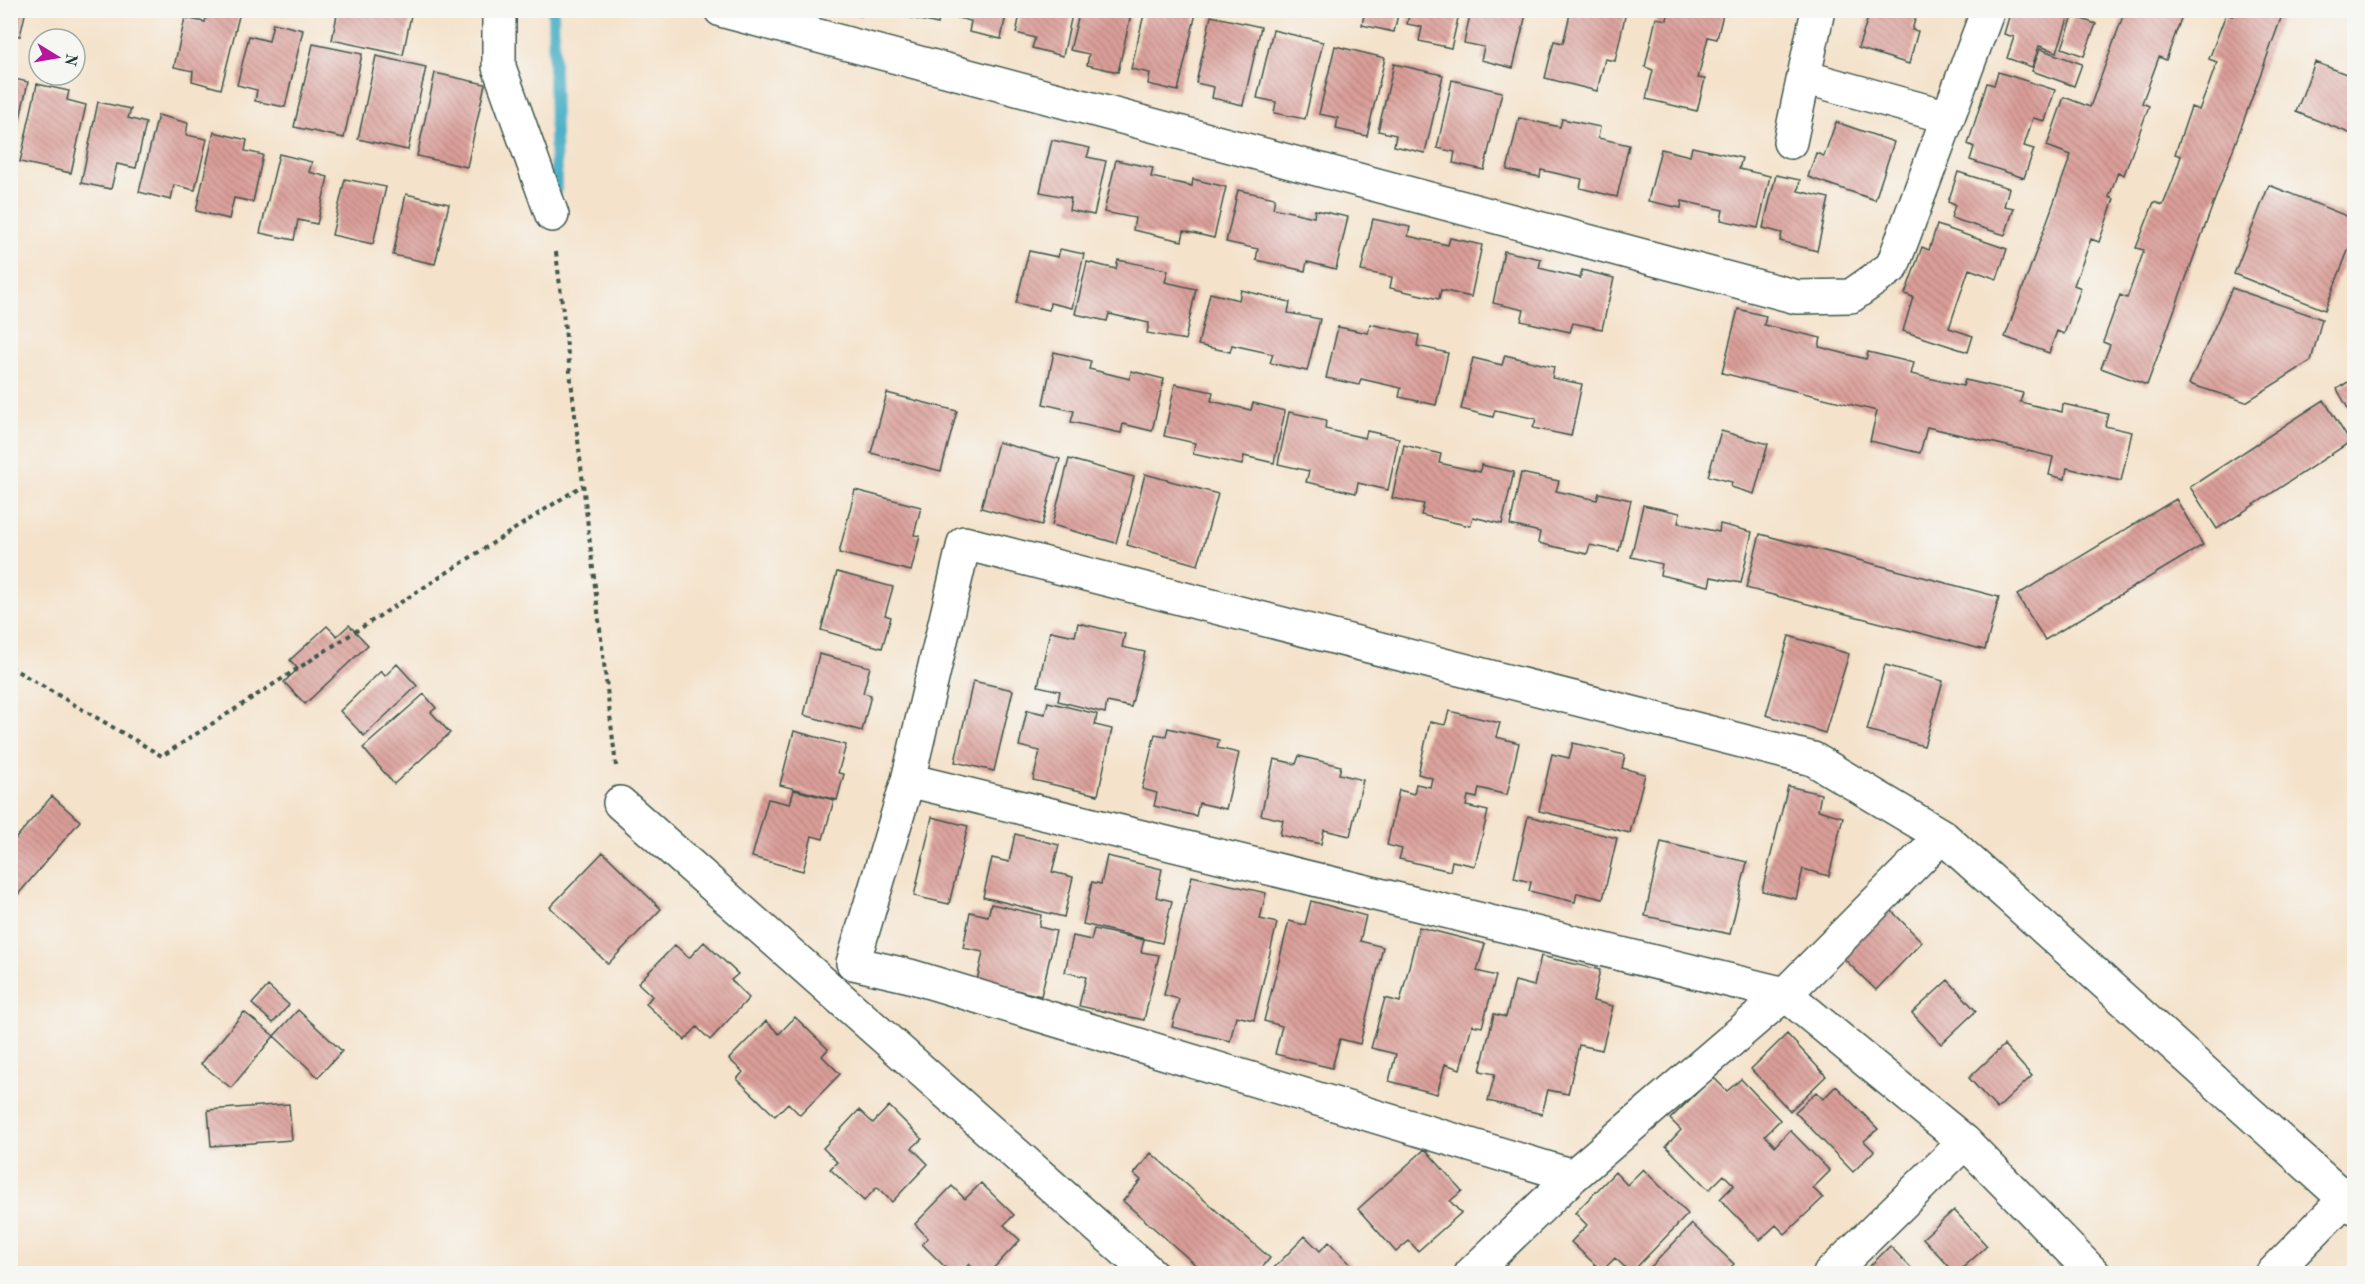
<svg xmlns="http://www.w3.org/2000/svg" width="2365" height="1284" viewBox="0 0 2365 1284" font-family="'Old Standard TT',serif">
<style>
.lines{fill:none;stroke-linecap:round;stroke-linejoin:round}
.stream{stroke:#45adc5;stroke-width:12}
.building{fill:url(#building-back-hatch)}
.street-casing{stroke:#3f564a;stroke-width:36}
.path{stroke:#3f564a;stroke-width:4;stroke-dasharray:4.5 4.5;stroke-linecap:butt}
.street{stroke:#fff;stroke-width:33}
</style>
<defs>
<pattern id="building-back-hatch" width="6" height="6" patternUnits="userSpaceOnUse" patternTransform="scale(1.5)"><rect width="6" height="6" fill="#db9e99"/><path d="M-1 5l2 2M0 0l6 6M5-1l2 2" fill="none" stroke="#b1827e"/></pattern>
</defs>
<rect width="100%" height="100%" fill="#f6f6f2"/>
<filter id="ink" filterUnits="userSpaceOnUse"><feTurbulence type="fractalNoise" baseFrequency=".0167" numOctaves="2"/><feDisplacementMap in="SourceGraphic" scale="12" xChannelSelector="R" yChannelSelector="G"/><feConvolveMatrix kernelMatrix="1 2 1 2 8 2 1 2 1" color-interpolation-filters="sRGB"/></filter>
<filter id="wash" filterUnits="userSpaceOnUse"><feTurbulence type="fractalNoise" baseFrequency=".008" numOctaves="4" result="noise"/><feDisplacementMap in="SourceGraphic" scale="24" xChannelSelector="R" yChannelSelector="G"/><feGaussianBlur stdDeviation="1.35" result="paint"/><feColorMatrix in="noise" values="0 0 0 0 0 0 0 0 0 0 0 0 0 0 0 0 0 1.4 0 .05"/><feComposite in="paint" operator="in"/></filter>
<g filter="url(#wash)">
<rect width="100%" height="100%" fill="#f4e2ca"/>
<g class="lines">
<!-- stream -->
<path class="stream" d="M553,10L556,190"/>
</g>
<g id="blocks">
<!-- building -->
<path class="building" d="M10,10H26L20,36L10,34Z
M208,10L240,12L221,89L192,81L193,71L174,67L185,18L205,22Z
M338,10H412L403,55L332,40Z
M844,10H863L861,16Z
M909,10H941L938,24L907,17Z
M954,10H1007L1001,39L969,32L971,21L953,17Z
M1021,10H1073L1063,56L1032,48L1035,38L1016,33Z
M1080,10H1132L1118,72L1087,65L1089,54L1070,50Z
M1145,10H1184L1196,13L1178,91L1148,84L1150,73L1131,69Z
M1365,10H1399L1394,32L1362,25Z
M1410,10H1460L1451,48L1419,41L1422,27L1407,24Z
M1471,10H1527L1513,68L1481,60L1484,47L1464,43Z
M1571,10L1626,12L1615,61L1605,59L1597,91L1545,78L1554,41L1563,43Z
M1669,10H1724L1717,39L1708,37L1698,78L1705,79L1697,111L1646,99L1653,70L1645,67L1656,18L1667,20Z
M1861,10H1918L1912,30L1918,31L1909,64L1858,48L1868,18L1859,16Z
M2011,10H2071L2057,52L2039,46L2032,67L2007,58L2014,37L2004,34Z
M2107,10H2178L2183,13L2166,60L2159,57L2142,103L2149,106L2124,175L2118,172L2109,197L2114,199L2099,242L2091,239L2083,261L2074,285L2081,288L2064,334L2057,331L2049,353L2005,337L2071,155L2047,146L2064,97L2090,107L2123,16Z
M2235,10H2284L2147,385L2101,368L2110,345L2103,342L2120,295L2127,298L2135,276L2144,250L2136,248L2154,202L2163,205L2173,180L2181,156L2175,154L2191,107L2199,110L2208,87L2217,62L2209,59L2226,14L2233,16Z
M1211,16L1261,27L1243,105L1212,98L1214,87L1196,83Z
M2073,16L2096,24L2084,56L2062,48Z
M273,23L303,30L285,107L255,101L257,90L237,85L249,36L269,41Z
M1273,30L1323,42L1305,119L1274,113L1276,102L1257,98Z
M313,44L362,54L344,138L294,127Z
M1335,46L1385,58L1367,136L1336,129L1338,118L1319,114Z
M2040,49L2082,64L2074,86L2032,71Z
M376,56L426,67L408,150L358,139Z
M2315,62L2354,77V135L2296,112Z
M1394,64L1443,75L1425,153L1394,146L1396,135L1378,131Z
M1998,72L2055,90L2045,121L2033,118L2024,146L2034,149L2024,178L1970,160L1974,147L1968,144L1987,83L1994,85Z
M435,73L485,84L467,167L417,156Z
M10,78L28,82L13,150H10Z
M1452,80L1502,92L1484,170L1453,163L1455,152L1437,148Z
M37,84L69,91L67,100L86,105L71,173L20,162Z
M98,102L131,109L128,118L146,123L136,168L117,164L111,189L81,183Z
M158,115L188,123L186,135L207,139L195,190L174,185L171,200L139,192Z
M1519,118L1560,127L1562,119L1600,127L1598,138L1629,145L1617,197L1580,188L1582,179L1541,170L1540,177L1507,170Z
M1836,122L1894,142L1875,200L1808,177L1816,153L1824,156Z
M214,132L247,140L245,151L263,155L253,202L234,198L229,219L196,211Z
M1052,140L1090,148L1087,157L1106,161L1094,215L1069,210L1071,198L1040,192Z
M1692,147L1742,158L1739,169L1770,176L1758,228L1721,220L1723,210L1682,201L1681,208L1648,201L1661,149L1690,156Z
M279,154L312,162L309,172L328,177L317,224L298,220L294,240L260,233Z
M1116,160L1153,168L1151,177L1192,186L1193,179L1226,187L1214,238L1184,231L1182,241L1133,230L1135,218L1104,212Z
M1958,172L2009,188L2004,206L2014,208L2005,235L1951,218L1955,205L1948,202Z
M1776,175L1800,180L1798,191L1829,198L1817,251L1780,241L1782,233L1763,228Z
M345,179L386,187L373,244L332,235Z
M2269,185L2354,219V235L2325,310L2234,274Z
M1238,190L1275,198L1273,208L1314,217L1315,210L1348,217L1336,269L1307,262L1305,271L1256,260L1258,249L1226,242Z
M406,194L449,204L435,264L393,255Z
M1373,219L1410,227L1408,236L1448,245L1450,238L1482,245L1471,297L1441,290L1439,299L1390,288L1392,277L1361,271Z
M1937,225L2007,249L1997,279L1969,269L1949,328L1973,336L1968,352L1903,331L1913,297L1905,294L1922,247L1929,250Z
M1060,249L1084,254L1072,308L1050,303L1049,310L1016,303L1029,251L1058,257Z
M1504,251L1541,259L1539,268L1580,278L1582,270L1614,278L1602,329L1573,323L1570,332L1521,321L1524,310L1493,303Z
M1118,260L1168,270L1165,282L1196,289L1185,340L1147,333L1149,323L1109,314L1107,321L1075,314L1087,262L1116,269Z
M2232,288L2322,319L2311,361L2246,402L2189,384Z
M1241,290L1290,302L1288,313L1320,319L1307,371L1270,363L1273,354L1232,345L1230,352L1198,345L1210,293L1239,300Z
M1738,309L1766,316L1764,325L1821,338L1819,347L1866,359L1868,352L1914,363L1911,374L1963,386L1965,380L2023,393L2020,402L2062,412L2063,404L2108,414L2105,426L2132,432L2121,481L2067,468L2065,479L2049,475L2053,457L1927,427L1920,453L1870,441L1877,411L1722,373Z
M1370,324L1419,335L1417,346L1448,353L1436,405L1399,397L1401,388L1361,379L1359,385L1326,378L1338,327L1368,333Z
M1054,352L1091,361L1089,369L1130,379L1131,371L1164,379L1152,431L1123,424L1121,433L1071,422L1074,411L1043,404Z
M1505,355L1554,367L1552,378L1582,384L1571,436L1533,428L1536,419L1495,410L1493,417L1461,409L1473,358L1502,365Z
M2354,378V419L2337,389Z
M1175,384L1213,392L1211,401L1251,410L1253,403L1285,411L1274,463L1244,456L1242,465L1193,454L1195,443L1164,436Z
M887,393L957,411L941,471L871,453Z
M2324,400L2350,442L2217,529L2190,487Z
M1289,412L1326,420L1325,429L1365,438L1367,431L1399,438L1388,490L1358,483L1356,493L1306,482L1309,471L1278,464Z
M1721,431L1768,444L1754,494L1731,487L1732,482L1708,476Z
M998,442L1060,459L1042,525L981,508Z
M1404,445L1441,454L1439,463L1480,472L1481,465L1514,472L1502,524L1473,517L1470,526L1421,515L1424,504L1392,498Z
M1069,459L1134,477L1116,543L1052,525Z
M1521,473L1559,481L1556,491L1597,500L1599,493L1631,500L1619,551L1590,545L1587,554L1538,543L1540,532L1510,525Z
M1145,474L1218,494L1198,565L1127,545Z
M855,490L921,507L914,535L920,536L911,571L839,553Z
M2176,499L2203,545L2045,640L2017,595Z
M1643,505L1680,513L1678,523L1719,532L1720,524L1752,532L1741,583L1711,577L1709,586L1660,575L1662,564L1631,557Z
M1760,534L1999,597L1985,650L1746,588Z
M837,572L893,587L885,615L891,617L882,648L821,630Z
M1078,623L1125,634L1122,647L1145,652L1131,707L1107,702L1105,713L1058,701L1060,691L1038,686L1050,631L1075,636Z
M349,625L368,645L305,704L284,682L298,669L290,660L327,626L337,636Z
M1789,636L1849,654L1825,733L1766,715Z
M819,654L870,667L863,693L871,695L862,731L804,715Z
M397,664L417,686L364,736L340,711L381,671L385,676Z
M1885,665L1943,681L1924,746L1867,730Z
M973,681L1013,690L994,771L955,762Z
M424,694L436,708L431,712L450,733L394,784L363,748Z
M1048,702L1097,714L1095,725L1112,729L1098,795L1033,780L1040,751L1019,746L1027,710L1045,714Z
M1449,711L1500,723L1496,737L1519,743L1507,795L1479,788L1477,798L1468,796L1466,806L1488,811L1475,866L1452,861L1450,871L1399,859L1402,849L1387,845L1399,790L1414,794L1416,784L1430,787L1432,778L1418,774L1430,722L1445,725Z
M1168,728L1219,740L1217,748L1239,753L1226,809L1199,803L1196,816L1154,806L1157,793L1142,789L1155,734L1166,736Z
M794,731L846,745L838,773L844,774L837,800L780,785Z
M1573,743L1625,755L1622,768L1645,774L1630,833L1539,811L1552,754L1569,758Z
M1299,756L1341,766L1339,774L1363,780L1350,836L1324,830L1321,844L1280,835L1283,820L1261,815L1274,759L1296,764Z
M1788,786L1821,794L1818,810L1843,817L1829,876L1803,869L1796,899L1762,891Z
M794,790L834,800L823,839L812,836L803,871L752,857L768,799L790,804Z
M52,796L80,821L10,904V845Z
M1528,816L1617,838L1603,899L1577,893L1575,902L1529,891L1531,882L1514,878Z
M932,817L968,826L949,904L914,896Z
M1015,834L1059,845L1052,872L1073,877L1064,917L983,897L992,858L1009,862Z
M1661,842L1747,862L1730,934L1645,916Z
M603,852L661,909L608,964L550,907Z
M1107,856L1162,869L1156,897L1172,901L1162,943L1083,924L1092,882L1101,884Z
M1192,876L1266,893L1260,919L1277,923L1254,1020L1236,1016L1230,1041L1172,1027L1179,999L1164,995Z
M1311,901L1366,916L1360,941L1383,947L1360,1044L1340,1039L1332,1068L1275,1054L1282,1026L1264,1021L1289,921L1305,925Z
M991,904L1041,915L1039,927L1056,931L1041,996L977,981L983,952L963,948L970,912L988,916Z
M1888,907L1922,942L1876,990L1841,956Z
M1419,927L1485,944L1477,971L1496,976L1482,1027L1472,1025L1460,1069L1445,1064L1437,1094L1389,1081L1396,1054L1371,1048L1385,998L1400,1002Z
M1094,929L1144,940L1141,952L1159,955L1144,1020L1079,1006L1086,977L1065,972L1073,936L1091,940Z
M704,942L738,974L731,980L749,998L710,1040L697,1027L685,1040L646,1004L652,996L638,983L675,945L689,958Z
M1541,956L1600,970L1593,1001L1613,1006L1602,1050L1579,1045L1568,1094L1548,1090L1542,1114L1488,1101L1495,1074L1480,1071L1494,1014L1506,1017L1515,981L1534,986Z
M1948,980L1976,1011L1941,1044L1912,1013Z
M268,986L289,1005L273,1023L252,1004Z
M298,1010L342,1051L318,1077L274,1036Z
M244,1012L274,1036L231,1088L201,1064Z
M795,1017L828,1049L822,1056L840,1074L800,1115L788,1103L775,1116L737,1079L743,1072L729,1059L766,1021L779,1034Z
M1787,1034L1826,1076L1790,1111L1751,1069Z
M2004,1045L2032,1076L1997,1109L1969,1078Z
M1713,1077L1727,1091L1741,1079L1780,1120L1765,1135L1775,1146L1790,1130L1830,1171L1813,1188L1823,1198L1785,1234L1776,1225L1760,1240L1720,1199L1734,1185L1724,1175L1709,1190L1666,1146L1681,1130L1670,1119Z
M1836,1086L1878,1129L1864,1141L1874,1151L1853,1172L1795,1112L1816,1092L1823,1099Z
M289,1104L292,1140L211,1146L208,1110Z
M889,1106L922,1139L912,1148L928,1164L892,1202L877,1187L864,1201L830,1169L837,1162L823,1148L859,1110L873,1123Z
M1425,1149L1462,1191L1450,1201L1461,1213L1418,1251L1409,1241L1396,1252L1358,1209Z
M1151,1153L1270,1258L1257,1274H1241L1237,1270L1234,1274H1206L1123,1201L1141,1180L1134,1174Z
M1643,1169L1688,1214L1631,1273L1615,1258L1602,1271L1571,1242L1587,1225L1575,1213L1615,1172L1627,1185Z
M981,1183L1014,1215L1004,1225L1020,1240L988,1274H979L969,1264L960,1274H952L922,1244L928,1238L915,1224L952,1186L965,1199Z
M1954,1210L1987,1246L1956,1274L1923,1238Z
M1692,1224L1734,1264L1724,1274H1644Z
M1305,1236L1320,1251L1329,1242L1360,1274H1268Z
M1890,1246L1917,1274H1862Z"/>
</g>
</g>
<g filter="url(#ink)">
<use href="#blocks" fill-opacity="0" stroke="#3f564a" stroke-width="1.5"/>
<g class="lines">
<!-- street casing -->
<g class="street-casing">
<path id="street" d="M499,10V67L552,215
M721,10L1797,297L1851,296L1892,267L1988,10
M1804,77L1948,117
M1790,142L1818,10
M908,780L1785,994L1965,1142L2094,1274
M620,803L1151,1274
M1573,1176L910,976L853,963L908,780L964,543L1813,759L1942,836L2354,1207
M1471,1274L1573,1176L1785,994L1942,836
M1830,1274L1965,1142
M2272,1274L2354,1190"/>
</g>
<!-- path -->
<path class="path" d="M556,252L616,766
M10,667L162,756L583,485"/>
<!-- street -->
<use href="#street" class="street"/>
</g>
</g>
<!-- margin -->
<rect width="2365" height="1284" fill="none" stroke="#f6f6f2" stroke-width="36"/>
<!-- north arrow -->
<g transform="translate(57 57) rotate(101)"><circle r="28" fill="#f6f6f2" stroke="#a0aca6" stroke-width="1.5"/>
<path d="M0-4.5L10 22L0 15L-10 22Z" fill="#b5179e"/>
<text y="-9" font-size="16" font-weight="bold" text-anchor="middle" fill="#1f3d34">N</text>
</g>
</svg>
